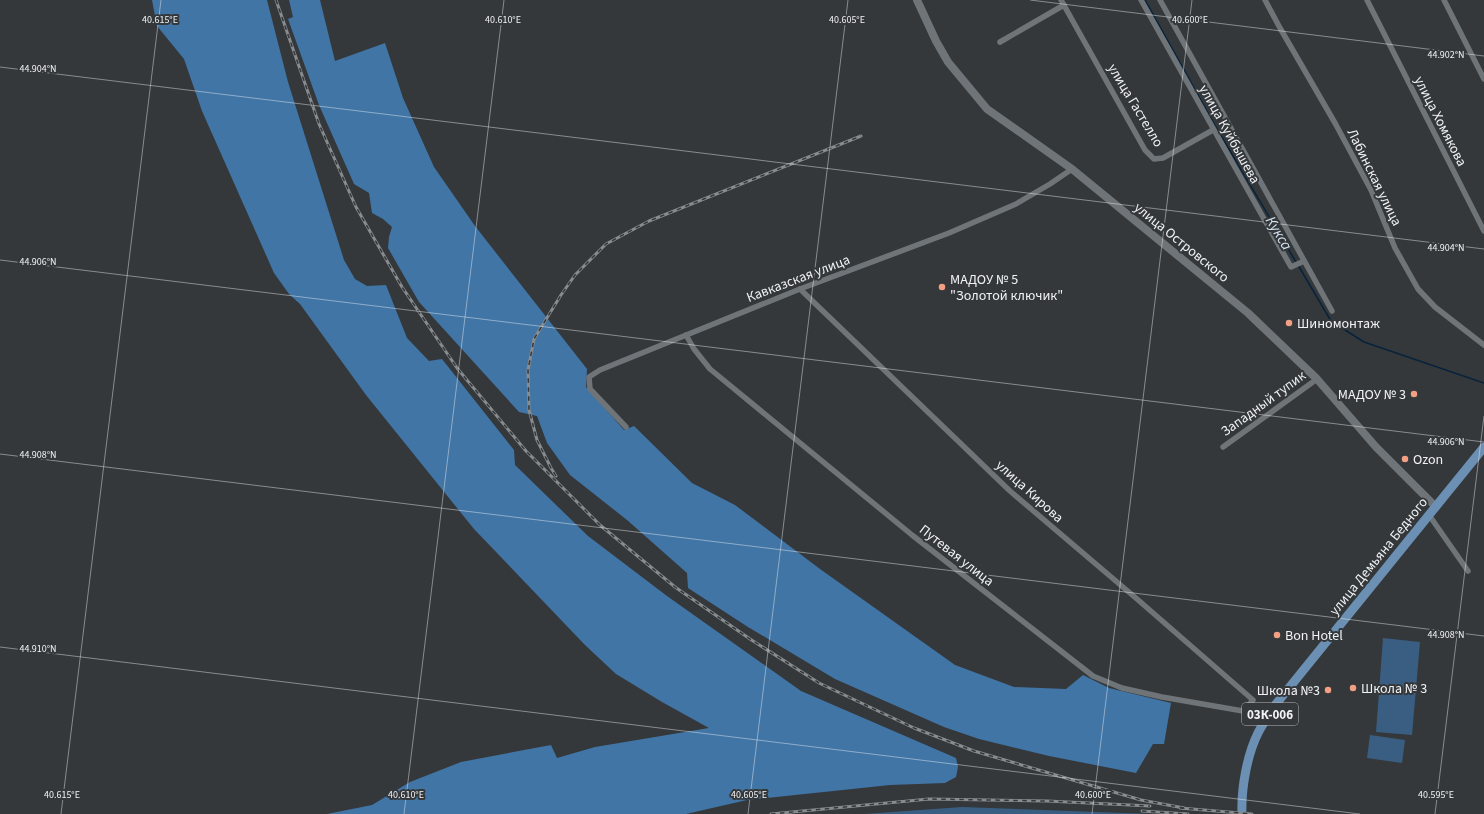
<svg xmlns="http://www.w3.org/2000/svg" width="1484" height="814" viewBox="0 0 1484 814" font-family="'Source Sans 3',sans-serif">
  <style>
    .green { fill: #395e81 }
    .forest { fill: #4175a6 }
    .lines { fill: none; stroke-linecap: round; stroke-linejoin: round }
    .stream { stroke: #07233b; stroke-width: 1.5 }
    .street { stroke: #6f7478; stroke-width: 5.5 }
    .secondary { stroke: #6f7478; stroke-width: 8 }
    .primary { stroke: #6b90b3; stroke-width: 9 }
    .rail-casing { stroke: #898c8f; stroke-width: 3 }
    .rail { stroke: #34383b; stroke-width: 1.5; stroke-dasharray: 4.5; stroke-linecap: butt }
    .ticks { fill: none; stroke: #f0f2f5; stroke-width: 1; stroke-opacity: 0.45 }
    .poi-dot { fill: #f39f84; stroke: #34383b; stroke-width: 1.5 }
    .labels { text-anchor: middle; stroke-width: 4; stroke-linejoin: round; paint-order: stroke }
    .shield { fill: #34383b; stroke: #b8babd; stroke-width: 1 }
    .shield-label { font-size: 13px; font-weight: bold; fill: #f0f2f5 }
    .street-label { font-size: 14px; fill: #f0f2f5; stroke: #34383b }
    .poi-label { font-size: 14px; fill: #f0f2f5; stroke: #34383b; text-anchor: start }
    .water-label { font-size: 15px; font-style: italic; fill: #d5e4f2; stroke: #34383b }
    .ticks-label { font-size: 10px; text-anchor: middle; fill: #f0f2f5; stroke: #34383b; stroke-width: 4; stroke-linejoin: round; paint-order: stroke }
  </style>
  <rect width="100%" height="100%" fill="#34383b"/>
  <g class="green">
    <polygon points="1383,638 1420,642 1412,735 1376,732"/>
    <polygon points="1370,735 1405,740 1402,763 1367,758"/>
    <polygon points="962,807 1152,814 864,814"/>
  </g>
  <g class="forest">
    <polygon points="152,0 267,0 288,82 344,260 355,279 367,286 386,285 407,338 429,361 442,359 514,450 515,465 588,536 667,596 801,691 956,758 958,767 956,777 945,783 890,785 747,800 686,814 327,814 372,805 410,782 461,762 551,745 557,758 595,747 709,728 662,702 616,674 585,645 474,529 366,395 300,304 289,294 274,273 202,111 184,59 157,26"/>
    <polygon points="289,0 320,0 335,61 385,43 403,98 434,167 475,226 587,369 586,387 624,430 634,426 692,483 735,505 820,569 955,665 1014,687 1066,689 1083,675 1109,688 1171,703 1164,744 1153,744 1136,773 1049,756 979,739 944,727 835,679 748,627 688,588 687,573 627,520 570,475 547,443 537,416 519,412 419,302 388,248 389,237 392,227 383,219 372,213 369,193 354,184 319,105 288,19 293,17"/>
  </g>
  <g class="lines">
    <g class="stream">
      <polyline points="1145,0 1217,129 1296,262"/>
      <polyline points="1298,265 1331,321 1364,342 1484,383"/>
    </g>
    <g class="street">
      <polyline points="1061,0 1145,150 1154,159 1163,158 1213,130"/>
      <polyline points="1141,0 1291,267 1304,261"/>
      <polyline points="1160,0 1332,311"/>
      <polyline points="1265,0 1280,28 1335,123 1371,190 1395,248 1418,289 1435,307 1484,345"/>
      <polyline points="1367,0 1484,231"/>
      <polyline points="1444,0 1484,79"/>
      <polyline points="1000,42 1064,5"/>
      <polyline points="686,335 694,349 710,369 912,535 1093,676 1122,688 1162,697 1243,711 1253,700 1137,599 1010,491 800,289"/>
      <polyline points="626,427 590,389 589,377 600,370 800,289 949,233 1016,204 1050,184 1072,169"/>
      <polyline points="1223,447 1317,379"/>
      <polyline points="1429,515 1468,571"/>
    </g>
    <polyline class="secondary" points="917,0 936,41 948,62 987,109 1072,169 1248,313 1317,379 1376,447 1436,507"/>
    <path class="primary" d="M1242 814C1241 789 1247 755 1258 733 1263 723 1270 713 1276 704L1484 447"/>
    <defs>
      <g id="rail">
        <polyline points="276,0 319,124 356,207 402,287 457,368 526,451 600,525 675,587 750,639 819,683 914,728 974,751 1141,800 1184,808"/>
        <polyline points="556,476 551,468 537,440 529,410 528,370 534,339 561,295 575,275 606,244 649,221 861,136"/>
        <polyline points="1180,808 1252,814"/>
        <polyline points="1142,811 1188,814"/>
        <polyline points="771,814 929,799 1047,801 1150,806"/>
      </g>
    </defs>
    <use href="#rail" class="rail-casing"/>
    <use href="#rail" class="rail"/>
  </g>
  <path class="ticks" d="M1030 0 1484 56M0 67 1484 249M0 260 1484 442M0 454 1484 636M0 647 1360 814M61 814 161 0M404 814 504 0M748 814 848 0M1092 814 1192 0M1435 814 1484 416"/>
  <g class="poi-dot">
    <circle cx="942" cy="287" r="4"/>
    <circle cx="1289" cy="323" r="4"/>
    <circle cx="1414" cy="394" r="4"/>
    <circle cx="1405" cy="459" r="4"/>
    <circle cx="1277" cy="635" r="4"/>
    <circle cx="1353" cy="688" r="4"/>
    <circle cx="1328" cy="690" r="4"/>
  </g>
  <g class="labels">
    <rect class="shield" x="1242" y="703" width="56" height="22" rx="3"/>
    <g class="shield-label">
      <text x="1270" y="719">03К-006</text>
    </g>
    <g class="street-label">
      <text transform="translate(1136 105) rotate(59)" y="5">улица Гастелло</text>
      <text transform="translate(1441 121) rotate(63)" y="5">улица Хомякова</text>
      <text transform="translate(1230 134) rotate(61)" y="5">улица Куйбышева</text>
      <text transform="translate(1375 177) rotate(64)" y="5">Лабинская улица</text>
      <text transform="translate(1182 242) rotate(39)" y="5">улица Островского</text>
      <text transform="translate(798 278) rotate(-21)" y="5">Кавказская улица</text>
      <text transform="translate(1263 403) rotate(-36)" y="5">Западный тупик</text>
      <text transform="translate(1030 491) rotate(42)" y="5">улица Кирова</text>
      <text transform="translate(957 555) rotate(38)" y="5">Путевая улица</text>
      <text transform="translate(1378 556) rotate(-51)" y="5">улица Демьяна Бедного</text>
    </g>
    <g class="poi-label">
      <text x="950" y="284">МАДОУ № 5<tspan x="950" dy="16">"Золотой ключик"</tspan></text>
      <text x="1297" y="328">Шиномонтаж</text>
      <text x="1406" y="399" text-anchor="end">МАДОУ № 3</text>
      <text x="1413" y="464">Ozon</text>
      <text x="1285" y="640">Bon Hotel</text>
      <text x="1361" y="693">Школа № 3</text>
      <text x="1320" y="695" text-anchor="end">Школа №3</text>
    </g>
    <g class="water-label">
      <text transform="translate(1279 233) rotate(59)" y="5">Кукса</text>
    </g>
  </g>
  <g class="ticks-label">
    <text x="160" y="23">40.615°E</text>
    <text x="503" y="23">40.610°E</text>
    <text x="847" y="23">40.605°E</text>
    <text x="1190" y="23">40.600°E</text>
    <text x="1446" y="58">44.902°N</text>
    <text x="38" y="72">44.904°N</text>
    <text x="1446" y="251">44.904°N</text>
    <text x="38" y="265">44.906°N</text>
    <text x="1446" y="445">44.906°N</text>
    <text x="38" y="458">44.908°N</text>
    <text x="1446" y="638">44.908°N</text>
    <text x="38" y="652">44.910°N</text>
    <text x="62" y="798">40.615°E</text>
    <text x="406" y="798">40.610°E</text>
    <text x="749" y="798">40.605°E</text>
    <text x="1093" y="798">40.600°E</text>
    <text x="1436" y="798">40.595°E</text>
  </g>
</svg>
